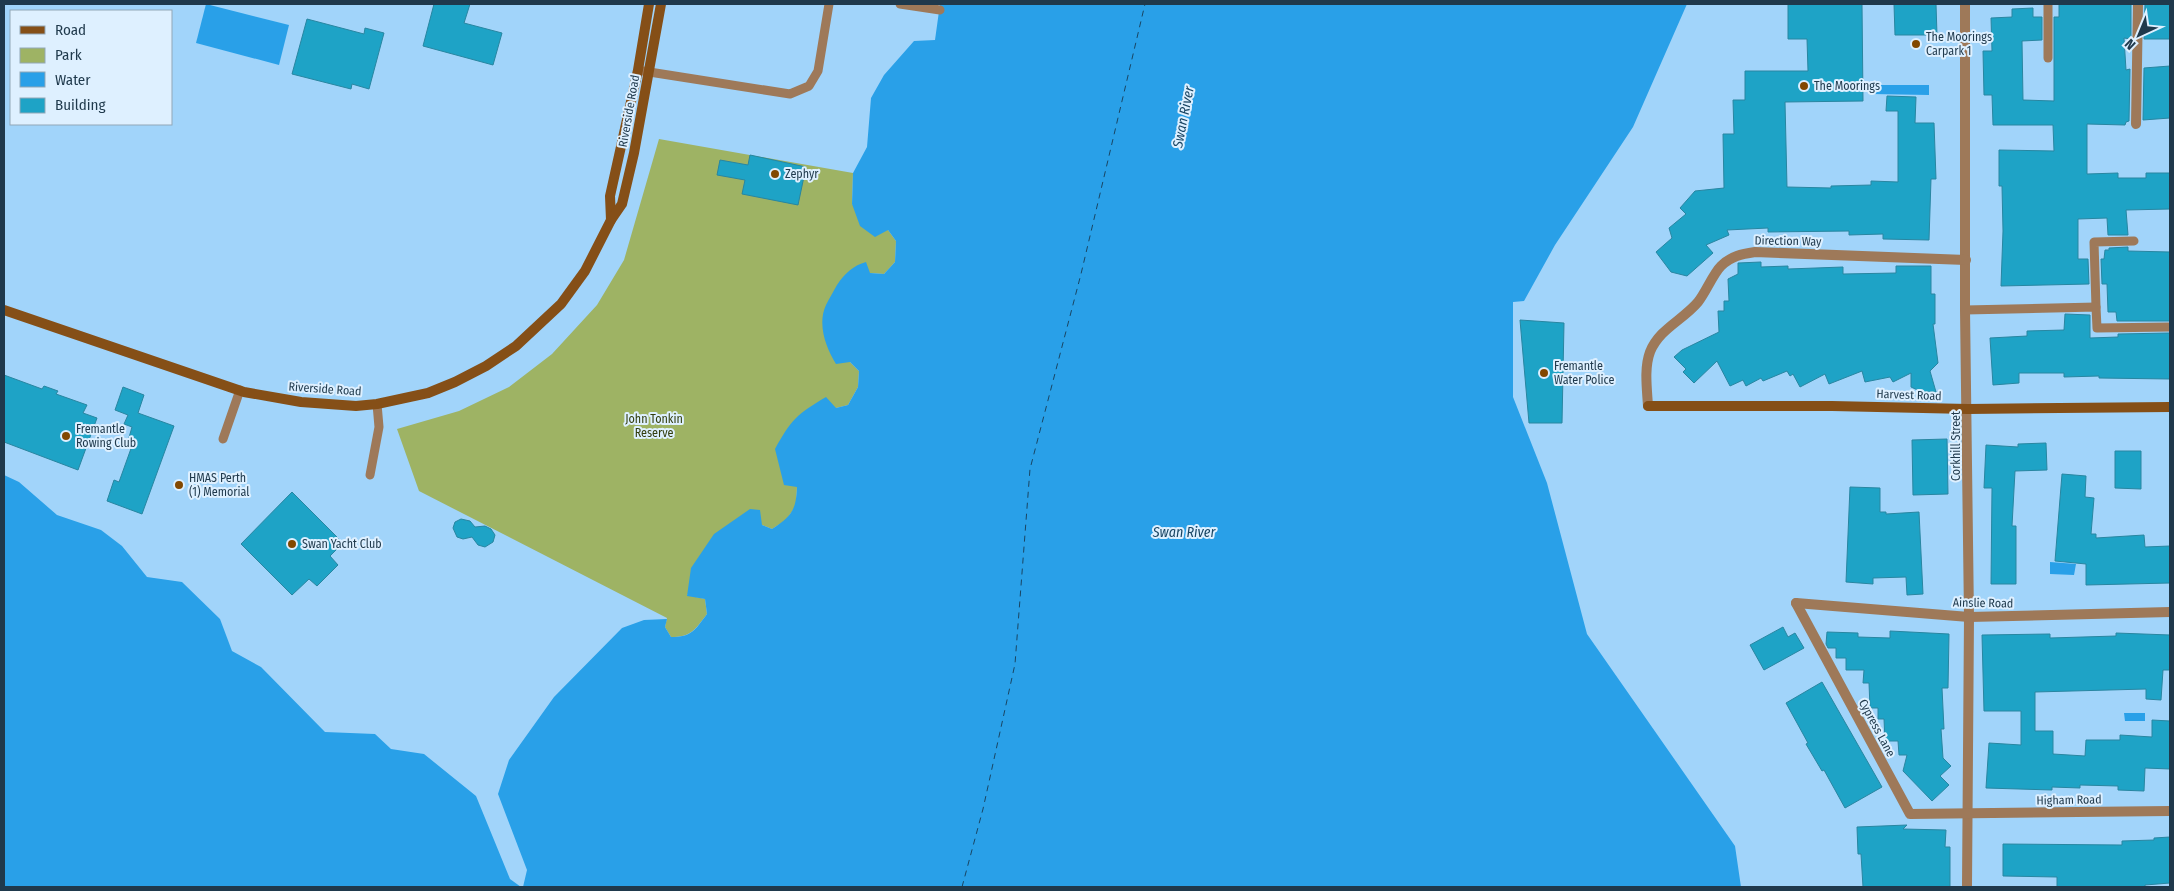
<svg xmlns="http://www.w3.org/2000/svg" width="2174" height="891" viewBox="0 0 2174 891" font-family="'Fira Sans Condensed',sans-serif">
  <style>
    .green { fill: #9eb364 }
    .water { fill: #29a0e8 }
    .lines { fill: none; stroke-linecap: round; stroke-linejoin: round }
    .ferry { stroke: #194563; stroke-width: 1; stroke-dasharray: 6 5; stroke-linecap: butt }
    .building { fill: #1ea3c6; stroke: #2886a1 }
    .lane { stroke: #9e7959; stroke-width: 9 }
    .street { stroke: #9e7959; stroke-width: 10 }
    .secondary { stroke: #854f17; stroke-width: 10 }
    .poi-dot { fill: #824800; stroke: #def0ff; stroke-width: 2 }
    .labels { text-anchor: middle; stroke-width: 4; stroke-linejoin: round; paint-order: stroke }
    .poi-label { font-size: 12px; fill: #1f394c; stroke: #def0ff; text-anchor: start }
    .street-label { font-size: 12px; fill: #1f394c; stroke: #def0ff }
    .park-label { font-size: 12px; fill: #333e0e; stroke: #def0ff }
    .water-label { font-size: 14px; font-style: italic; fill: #194563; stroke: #def0ff }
  </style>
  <rect width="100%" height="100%" fill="#a1d4fa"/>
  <path class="green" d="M659 139 853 173 852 204 888 230 896 241 895 262 884 274 870 273 850 362 859 371 858 387 848 405 836 408 797 487 796 506 786 520 772 529 762 525 687 595 705 599 707 614C695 630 691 637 671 637L665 627 667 618 419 491 397 429 459 411 509 387 552 354 597 305 624 260Z"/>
  <g class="water">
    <polygon points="206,4 289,25 279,65 196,43"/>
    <path d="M940 4H1687L1633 127 1555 245 1524 301 1513 302V397L1547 483 1587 634 1735 846 1741 887H523L527 870 498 794 509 760 554 697 622 628 644 620 667 619 665 627 671 637C692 637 695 630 707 614L705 599 687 596 691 568 714 534 750 509 760 510 762 525 772 529C792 516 796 510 797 487L784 485 775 449C791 420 797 414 826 397L836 408 848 405 858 387 859 371 850 362 836 364C826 348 817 324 826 305 829 299 833 292 837 285 844 274 854 265 866 262L870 273 884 274 895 262 896 241 888 230 875 237 860 226 852 204 853 173 867 147 871 98 884 75 914 41 935 40Z"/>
    <polygon points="1872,85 1929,85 1929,95 1872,94"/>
    <polygon points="4,475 19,482 57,515 101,530 122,546 147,577 182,582 220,619 232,651 261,667 325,732 375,734 391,749 424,754 476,796 510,879 521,887 4,887"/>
    <polygon points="2050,562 2076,564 2074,575 2050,574"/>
    <polygon points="2124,713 2145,713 2145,721 2125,721"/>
  </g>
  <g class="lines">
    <polyline class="ferry" points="962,887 983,809 1015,664 1030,469 1081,274 1145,4"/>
  </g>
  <g class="building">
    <polygon points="434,4 470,4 464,23 502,33 493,65 423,46"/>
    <polygon points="1788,4 1862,4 1863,101 1785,102 1787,187 1831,188 1831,186 1871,185 1871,181 1898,182 1898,111 1886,111 1887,96 1916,97 1915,123 1934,123 1936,179 1931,179 1929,240 1883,239 1883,234 1849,235 1849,231 1768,232 1768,228 1727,230 1729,235 1706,245 1713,253 1687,276 1671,272 1656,252 1672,238 1669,228 1686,214 1680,208 1695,191 1724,188 1723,134 1734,134 1733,100 1745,100 1745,71 1808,71 1807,39 1788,39"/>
    <polygon points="1894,4 1936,4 1937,35 1895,35"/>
    <polygon points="2059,4 2131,4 2131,39 2124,38 2126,70 2130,69 2129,121 2126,122 2125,125 2087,124 2087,174 2118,173 2118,178 2146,178 2146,173 2170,173 2170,209 2126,210 2128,235 2108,235 2107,218 2078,219 2078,259 2088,259 2089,284 2001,286 2003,231 2002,186 1999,186 1999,150 2054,151 2053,125 1993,125 1992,95 1984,95 1983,51 1992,51 1991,18 2012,17 2012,9 2033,8 2033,17 2042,17 2042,40 2022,41 2023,100 2054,101 2054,17 2059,17"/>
    <polygon points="2145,4 2170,4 2170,39 2144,39"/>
    <polygon points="307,19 364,34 365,28 384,33 369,89 352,84 351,89 292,74"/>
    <polygon points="2170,66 2170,118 2143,120 2144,68"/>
    <polygon points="750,155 806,167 798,205 742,194 745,180 717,175 720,160 748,165"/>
    <polygon points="2128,247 2128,251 2170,252 2170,321 2117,321 2116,312 2108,312 2107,284 2102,284 2101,259 2104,259 2105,250 2109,250 2109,248"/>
    <polygon points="1761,262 1761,267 1788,266 1788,269 1843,267 1843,274 1896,273 1896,266 1931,266 1931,294 1935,294 1935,324 1933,324 1938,363 1930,371 1936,392 1922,392 1911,387 1911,373 1893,382 1890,377 1865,382 1862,371 1829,384 1825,374 1800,387 1793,374 1790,376 1787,371 1763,381 1761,378 1746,386 1743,380 1730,386 1717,361 1694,383 1683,372 1686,369 1674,357 1682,350 1719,332 1718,311 1724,311 1724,301 1729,301 1728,279 1738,274 1738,263"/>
    <polygon points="2065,314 2090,315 2090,338 2118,337 2118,334 2170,333 2170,379 2099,378 2099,376 2064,377 2064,373 2019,373 2019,383 1993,385 1990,338 2027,336 2027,331 2064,330"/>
    <polygon points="1520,320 1564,323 1562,423 1529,423"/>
    <polygon points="4,375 42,389 44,386 58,391 56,394 87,405 83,413 97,418 78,470 4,442"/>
    <polygon points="123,387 144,395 138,413 174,426 142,514 107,501 114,480 119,482 133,443 128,441 132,427 124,424 128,415 115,410"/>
    <polygon points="1947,439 1948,494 1913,495 1912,440"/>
    <polygon points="2046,443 2047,470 2015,471 2012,526 2016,526 2016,584 1991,584 1992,488 1984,488 1986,445 2018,447 2018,444"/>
    <polygon points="2115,451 2141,451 2141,489 2115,488"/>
    <polygon points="2062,474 2086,476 2085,497 2094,498 2091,534 2096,534 2096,538 2144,535 2145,547 2170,546 2170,583 2086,585 2086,564 2055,561"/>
    <polygon points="1850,487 1880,488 1880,512 1886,512 1886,514 1919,512 1923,594 1907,595 1906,577 1873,578 1873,584 1846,582"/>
    <polygon points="292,492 343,543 330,556 338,565 317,586 309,579 292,595 241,544"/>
    <polygon points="461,519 470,521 475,527 485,526 491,529 495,535 493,542 485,547 478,545 472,537 463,539 457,537 453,528 455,522"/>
    <polygon points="1783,627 1788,637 1795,633 1804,648 1764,670 1750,645"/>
    <polygon points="1890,631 1949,634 1948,688 1942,688 1944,729 1941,729 1943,758 1951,766 1940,776 1949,785 1932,801 1903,771 1907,755 1899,755 1898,741 1885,741 1884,719 1878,719 1878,708 1870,708 1869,683 1863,683 1864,670 1846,670 1846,658 1836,658 1836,648 1828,648 1826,644 1827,632 1858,633 1858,637 1890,638"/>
    <polygon points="2116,633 2170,635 2170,670 2163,670 2161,700 2146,699 2146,689 2035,692 2035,731 2053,731 2053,754 2085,756 2086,740 2120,740 2120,735 2152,737 2152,720 2170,721 2170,769 2145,768 2144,791 2118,790 2118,786 2080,785 2080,788 2052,787 2052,790 1986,788 1989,743 2021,745 2021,711 1984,711 1982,635 2050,634 2050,638 2116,636"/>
    <polygon points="1822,682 1882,787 1845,808 1824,770 1822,771 1806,744 1808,743 1786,703"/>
    <polygon points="1907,825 1903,829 1946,830 1945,847 1950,847 1950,887 1863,887 1861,854 1858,854 1857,827"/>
    <polygon points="2170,837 2170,883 2145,885 2145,887 2057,887 2057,877 2003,876 2003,844 2122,845 2122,841 2154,840 2154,838"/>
  </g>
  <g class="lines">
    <g class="lane">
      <polyline points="900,4 940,10"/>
      <polyline points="2048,4 2048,58"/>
      <polyline points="643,71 790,94 809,86 818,71 829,4"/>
      <polyline points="2096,307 2094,242 2134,241"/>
      <polyline points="1965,310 2096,307 2097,328 2170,327"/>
      <polyline points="223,439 240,390"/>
      <polyline points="370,475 379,427 377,404"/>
    </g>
    <g class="street">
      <polyline points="1965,4 1965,310 1969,617 1967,887"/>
      <polyline points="2136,124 2138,4"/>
      <path d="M1648 406C1647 389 1644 368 1650 352 1659 329 1683 320 1698 302 1706 292 1713 274 1721 266 1731 256 1742 254 1755 252L1966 260"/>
      <polyline points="1796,603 1910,814 2170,811"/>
      <polyline points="1796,603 1969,617 2170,612"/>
    </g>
    <g class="secondary">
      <polyline points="611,220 610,196 638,70 649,4"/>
      <polyline points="4,310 244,392 301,402 356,406 377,404 428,393 455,382 486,366 516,346 561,304 585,271 611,220 622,204 634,153 661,4"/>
      <polyline points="1648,406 1832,406 1968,409 2170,407"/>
    </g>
  </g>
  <g class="poi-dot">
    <circle cx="1916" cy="44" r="5"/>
    <circle cx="1804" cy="86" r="5"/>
    <circle cx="775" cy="174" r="5"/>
    <circle cx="1544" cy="373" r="5"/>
    <circle cx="66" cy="436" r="5"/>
    <circle cx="179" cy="485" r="5"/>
    <circle cx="292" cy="544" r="5"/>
  </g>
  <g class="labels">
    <g class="poi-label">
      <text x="1926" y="41">The Moorings<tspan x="1926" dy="14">Carpark 1</tspan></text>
      <text x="1814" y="90">The Moorings</text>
      <text x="785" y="178">Zephyr</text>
      <text x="1554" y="370">Fremantle<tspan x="1554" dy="14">Water Police</tspan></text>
      <text x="76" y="433">Fremantle<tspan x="76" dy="14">Rowing Club</tspan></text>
      <text x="189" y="482">HMAS Perth<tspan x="189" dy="14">(1) Memorial</tspan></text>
      <text x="302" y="548">Swan Yacht Club</text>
    </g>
    <g class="street-label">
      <text transform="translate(629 111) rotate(-80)" y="4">Riverside Road</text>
      <text transform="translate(1788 241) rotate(1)" y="4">Direction Way</text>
      <text transform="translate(325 389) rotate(4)" y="4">Riverside Road</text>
      <text transform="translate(1909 395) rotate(2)" y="4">Harvest Road</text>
      <text transform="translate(1956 446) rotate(-90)" y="4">Corkhill Street</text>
      <text transform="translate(1983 603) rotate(1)" y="4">Ainslie Road</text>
      <text transform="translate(1877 728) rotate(62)" y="4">Cypress Lane</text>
      <text transform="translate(2069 800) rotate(-1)" y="4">Higham Road</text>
    </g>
    <g class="park-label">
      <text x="654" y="423">John Tonkin<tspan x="654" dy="14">Reserve</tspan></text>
    </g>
    <g class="water-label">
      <text transform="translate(1183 117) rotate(-79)" y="5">Swan River</text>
      <text x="1184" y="537">Swan River</text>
    </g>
  </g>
  <rect width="2174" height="891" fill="none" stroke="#1f394c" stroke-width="10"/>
  <rect x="10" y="10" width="162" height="115" fill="#def0ff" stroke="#92a7b7"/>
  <rect x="20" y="26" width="25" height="8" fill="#854f17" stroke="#92a7b7"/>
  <text x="55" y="35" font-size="15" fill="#1f394c">Road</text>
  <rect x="20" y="48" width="25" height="15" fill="#9eb364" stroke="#92a7b7"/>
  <text x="55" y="60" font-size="15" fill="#1f394c">Park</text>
  <rect x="20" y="72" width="25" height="15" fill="#29a0e8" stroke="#92a7b7"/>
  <text x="55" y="85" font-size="15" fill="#1f394c">Water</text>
  <rect x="20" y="98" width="25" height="15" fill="#1ea3c6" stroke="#92a7b7"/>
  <text x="55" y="110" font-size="15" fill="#1f394c">Building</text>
  <g transform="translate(2139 35) rotate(224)" stroke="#def0ff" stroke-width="4" paint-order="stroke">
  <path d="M0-4L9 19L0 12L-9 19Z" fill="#1f394c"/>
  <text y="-8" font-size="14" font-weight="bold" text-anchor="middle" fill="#1f394c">N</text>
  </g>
</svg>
